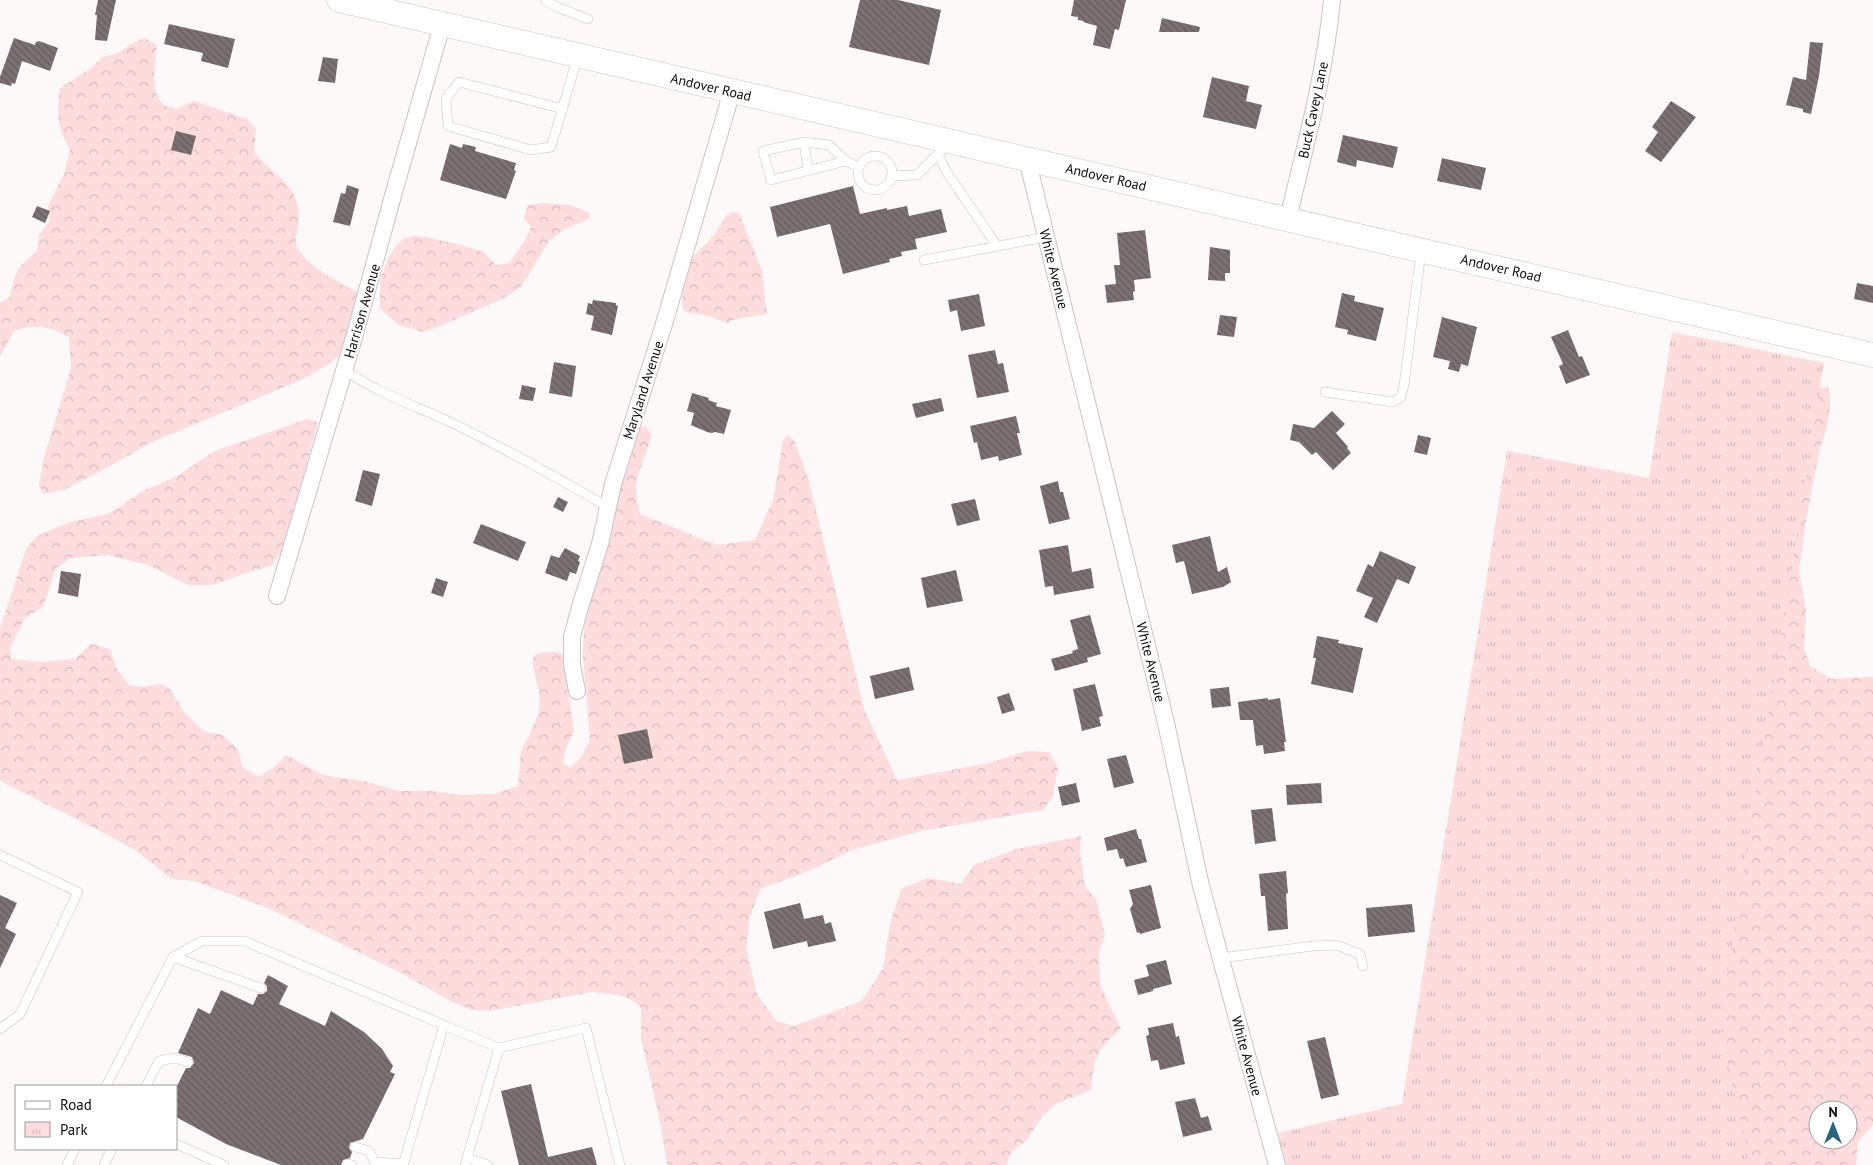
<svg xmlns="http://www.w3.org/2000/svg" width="1873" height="1165" viewBox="0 0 1873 1165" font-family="'PT Sans',sans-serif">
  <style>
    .forest { fill: url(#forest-crowns); fill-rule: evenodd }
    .park { fill: url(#park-tufts) }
    .building { fill: url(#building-back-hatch) }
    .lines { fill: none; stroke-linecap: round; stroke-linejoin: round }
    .lane-casing { stroke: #cfc2c3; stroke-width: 10 }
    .street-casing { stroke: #cfc2c3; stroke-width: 18 }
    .secondary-casing { stroke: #cfc2c3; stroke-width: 25 }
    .lane { stroke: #fff; stroke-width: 9 }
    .street { stroke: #fff; stroke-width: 16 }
    .secondary { stroke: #fff; stroke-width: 24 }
    .labels { text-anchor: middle; stroke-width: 4; stroke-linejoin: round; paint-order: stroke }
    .street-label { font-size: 14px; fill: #100b0c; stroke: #fff }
  </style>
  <defs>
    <pattern id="forest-crowns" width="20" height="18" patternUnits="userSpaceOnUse" patternTransform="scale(1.25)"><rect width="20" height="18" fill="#fcdcdd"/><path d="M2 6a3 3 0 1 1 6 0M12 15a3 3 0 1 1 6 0" fill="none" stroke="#d7bbbc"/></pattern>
    <pattern id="park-tufts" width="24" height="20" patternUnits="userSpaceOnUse" patternTransform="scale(1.25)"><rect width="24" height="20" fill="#fcdcdd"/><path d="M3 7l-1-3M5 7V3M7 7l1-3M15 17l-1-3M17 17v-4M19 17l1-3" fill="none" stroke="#d7bbbc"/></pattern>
    <pattern id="building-back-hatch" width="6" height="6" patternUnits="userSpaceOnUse" patternTransform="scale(1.25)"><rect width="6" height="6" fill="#7c7171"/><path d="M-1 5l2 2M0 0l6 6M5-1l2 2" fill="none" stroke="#645b5b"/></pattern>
  </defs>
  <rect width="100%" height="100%" fill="#fef9f9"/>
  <g class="forest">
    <path d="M144 38 157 45C155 63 149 91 164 105 167 107 173 108 176 109L194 101 247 119 256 129 254 153C267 167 285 179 294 195 301 209 299 223 296 237 291 259 343 285 359 293 356 308 349 340 341 352 334 363 314 373 303 379L150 443 110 466 64 490 43 494 39 485 44 458 71 368 69 337C49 326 37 324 15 330L0 356V303L10 297C15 273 17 266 37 252L39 235 50 220 48 206 64 174 70 149C56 126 57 114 60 88L90 69 103 57 119 53 131 44Z"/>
    <polygon points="542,203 569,205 590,213 589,219 563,230 549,241 521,287 502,299 440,326 423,332 399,325 380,309 380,280 388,259 396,246 404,238 414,236 426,237 461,245 483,252 496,265 509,263 524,242 531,227 524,218 528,205"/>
    <path d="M733 212 739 213 762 270 767 314 735 319 727 323 708 316 687 312 683 309C681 291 683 269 695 254 701 248 709 242 714 235 722 225 721 217 733 212Z"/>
    <path d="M1819 387 1828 388 1830 393V406L1827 427 1820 448 1806 520 1799 571 1806 610 1804 649 1811 667 1831 679 1873 677V1125L1858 1142 1856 1165H1676ZM1818 1110H1848V1140H1818Z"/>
    <path d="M307 419 318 422 284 548 272 565 240 575 213 585H188L148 565 107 555 71 558 56 568 43 607 25 618 10 648 11 659 44 662 75 659 91 644 110 649 117 669 129 685 143 687 161 684 170 689 184 712 203 731 222 735 238 749 242 767 259 777 276 766 286 755 323 775 364 781 399 791H431L460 795 494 794 518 786 521 751 531 732 539 712 540 698 532 661 535 655C545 651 552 650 562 654L574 731 565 751 563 764 571 768 582 756 590 740 583 656 584 629 588 596 615 496 638 428 646 426 651 435C648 454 635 473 636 494 636 500 639 507 640 514L717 545 755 540 773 500 783 440 788 435 795 442 809 481 864 709 897 780 989 763 1027 751 1049 752 1058 768 1052 798 1043 810 922 831 852 850 811 870 760 889 750 917 746 948 757 994 776 1021 794 1026 862 1001 883 968 890 924 901 889 928 878 961 884 974 865 1017 849 1081 836 1080 853 1085 887 1096 899 1105 936 1099 952 1100 985 1121 1029C1094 1052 1095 1057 1091 1090L1056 1104 1042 1117 1026 1141 1011 1152 1006 1165H667L660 1122 641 1038V1008C630 994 610 994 592 992L489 1011 472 1010 452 1002 403 974 268 908 194 881 172 879 135 850 100 831 0 781V629L26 549 37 536 70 522 108 514 145 490 174 478 215 451Z"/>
  </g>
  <polygon class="park" points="1672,332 1824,363 1722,1007 1722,1040 1751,1165 1286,1165 1278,1133 1402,1104 1507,451 1649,478"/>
  <g class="building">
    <polygon points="98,0 116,0 107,41 95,40 97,15 95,15"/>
    <polygon points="860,0 898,0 941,10 929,65 849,47"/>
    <polygon points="1074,0 1126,0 1119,30 1115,29 1110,49 1093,45 1097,26 1083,22 1084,21 1078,20 1078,17 1071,16"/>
    <polygon points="1162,18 1200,27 1199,32 1159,32"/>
    <polygon points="169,24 235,39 228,68 201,61 203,53 164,44"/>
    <polygon points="14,38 35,45 36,42 39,41 58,48 50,71 22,61 15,84 12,83 11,86 0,83 0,77"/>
    <polygon points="1810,42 1823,43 1819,76 1811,114 1803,112 1803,109 1786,105 1793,77 1806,80"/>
    <polygon points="323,57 338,59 335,83 318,81"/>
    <polygon points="1212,77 1249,86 1246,101 1262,105 1256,129 1203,117"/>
    <polygon points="1671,101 1696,117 1661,162 1645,151 1658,132 1652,127"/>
    <polygon points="176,131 196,136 191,155 171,150"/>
    <polygon points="1343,135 1398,147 1393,168 1357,160 1356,167 1337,162"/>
    <polygon points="450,144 462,148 463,144 476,147 475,151 516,163 514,170 516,171 506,199 440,180"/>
    <polygon points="1442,158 1486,168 1481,190 1437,181"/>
    <polygon points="347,185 359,189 350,226 333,222 341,193 345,194"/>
    <polygon points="853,186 860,214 887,208 887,210 907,206 909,216 941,209 947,232 915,239 917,249 901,252 902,256 889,259 890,262 843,274 830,224 777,237 770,207"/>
    <polygon points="37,206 50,211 45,223 32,217"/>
    <polygon points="1145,230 1151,278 1134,280 1135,291 1133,292 1134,300 1107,303 1105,285 1116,284 1114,265 1120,265 1117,233"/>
    <polygon points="1210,247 1230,250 1230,273 1225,273 1225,281 1208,280"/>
    <polygon points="1857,283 1873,286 1873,303 1854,299"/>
    <polygon points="1342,293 1355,296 1354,301 1384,308 1376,341 1347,334 1348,330 1335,327"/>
    <polygon points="979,294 985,326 961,331 957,310 950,312 948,300"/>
    <polygon points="593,300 616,303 616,305 618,306 612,335 591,330 594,316 586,314 588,303 592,304"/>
    <polygon points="1220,315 1237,317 1234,337 1217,335"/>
    <polygon points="1442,317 1477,327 1468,366 1461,364 1459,372 1448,369 1450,361 1433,357"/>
    <polygon points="1568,330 1579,357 1582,356 1590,375 1566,384 1559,366 1563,364 1551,337"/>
    <polygon points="995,350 998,364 1003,363 1009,392 977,398 968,355"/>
    <polygon points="554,362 576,366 572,397 549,393"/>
    <polygon points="522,385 536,388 533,401 519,399"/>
    <polygon points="692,393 709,398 708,400 717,403 716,406 731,410 724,434 715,432 712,433 707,432 691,425 694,413 687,411"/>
    <polygon points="941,398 944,411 916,418 912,404"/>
    <polygon points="1332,411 1345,424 1336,433 1348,447 1347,448 1351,453 1333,470 1316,452 1312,455 1299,442 1290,440 1293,424 1314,428"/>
    <polygon points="1016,416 1020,433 1017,433 1022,455 999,461 998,456 981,460 977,442 974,443 970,426"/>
    <polygon points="1418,435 1431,438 1427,455 1414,452"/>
    <polygon points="363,470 380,474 372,506 355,501"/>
    <polygon points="1058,481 1060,492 1063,492 1070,519 1049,524 1040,486"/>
    <polygon points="558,497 568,502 563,512 553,507"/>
    <polygon points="975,499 980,520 957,526 951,504"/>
    <polygon points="481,524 526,542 518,561 473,543"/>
    <polygon points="1210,536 1218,572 1227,567 1231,582 1223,587 1192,594 1184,561 1176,563 1172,545"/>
    <polygon points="1068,545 1072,572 1091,568 1094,588 1054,595 1053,586 1045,587 1039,550"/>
    <polygon points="565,548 580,556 578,561 580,562 576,574 570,572 567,581 545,573 551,555 559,558"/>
    <polygon points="1380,551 1416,567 1409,584 1397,579 1377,623 1364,617 1373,598 1356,591 1368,564 1373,567"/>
    <polygon points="956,570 963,601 927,608 921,578"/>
    <polygon points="61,571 81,574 78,597 58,593"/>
    <polygon points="436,578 448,582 443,597 431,593"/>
    <polygon points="1090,615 1101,654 1087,658 1088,662 1055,671 1051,659 1073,653 1072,651 1078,649 1070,620"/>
    <polygon points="1317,636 1339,640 1338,643 1363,648 1353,693 1311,684 1316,658 1313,658"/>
    <polygon points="909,667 914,690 875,699 870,676"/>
    <polygon points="1095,684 1103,716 1099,717 1101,726 1082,731 1073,689"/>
    <polygon points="1229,687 1231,706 1212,708 1210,689"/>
    <polygon points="1009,693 1015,710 1002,714 997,697"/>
    <polygon points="1268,698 1268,700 1280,698 1286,742 1284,742 1285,751 1264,754 1263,745 1256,746 1253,720 1240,720 1238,702"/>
    <polygon points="647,729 653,758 624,764 618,735"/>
    <polygon points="1126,755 1134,783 1114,788 1107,759"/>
    <polygon points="1076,783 1080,802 1062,806 1058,787"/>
    <polygon points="1321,783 1322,803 1287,805 1286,785"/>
    <polygon points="1272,808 1276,841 1255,844 1251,810"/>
    <polygon points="1136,829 1139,839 1141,839 1147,862 1126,867 1123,858 1120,859 1117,849 1107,851 1104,838"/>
    <polygon points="1286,871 1288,893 1286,894 1288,929 1268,931 1265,896 1261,896 1259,874"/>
    <polygon points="1151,885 1161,928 1140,934 1139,932 1137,933 1130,909 1133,904 1129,890"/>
    <polygon points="0,895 17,903 5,928 16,934 0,968"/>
    <polygon points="800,903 804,919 823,915 825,924 831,922 836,941 808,947 807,941 773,949 764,912"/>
    <polygon points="1412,904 1415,932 1368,937 1366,908"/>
    <polygon points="1166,960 1172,984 1153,989 1153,991 1138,995 1134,980 1149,976 1146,965"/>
    <polygon points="268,975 288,986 279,1004 325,1026 331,1011 364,1032 382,1049 393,1066 390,1072 395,1074 363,1139 350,1143 349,1148 352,1152 350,1158 343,1160 341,1165 281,1165 226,1144 176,1117 176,1088 186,1068 190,1068 194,1063 192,1057 178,1053 198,1008 210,1014 221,990 253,1005 258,994 263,994 267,991 267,986 264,983"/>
    <polygon points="1173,1023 1176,1037 1179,1036 1185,1064 1160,1070 1158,1060 1151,1061 1146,1036 1149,1035 1148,1028"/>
    <polygon points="1325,1037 1339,1095 1321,1099 1307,1041"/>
    <polygon points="531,1084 548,1157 592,1147 597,1165 519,1165 501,1091"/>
    <polygon points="1195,1098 1201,1118 1208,1116 1212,1130 1183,1137 1175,1102"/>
  </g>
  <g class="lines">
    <defs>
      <g id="lane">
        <polyline points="545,0 557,7 588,19"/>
        <polyline points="563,109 459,82 446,99 448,126 531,150 551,147 578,56"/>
        <polyline points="804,142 808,170"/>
        <polyline points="938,155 946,171 997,246"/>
        <circle cx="875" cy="173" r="17"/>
        <polyline points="846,161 829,145 804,142 763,151 771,180 846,161 859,167"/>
        <polyline points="891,176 917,175 941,151"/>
        <polyline points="924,260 1046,237"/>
        <path d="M344 369C376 393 414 405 450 422 504 448 556 477 608 507"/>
        <polyline points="1325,392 1393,402 1401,397 1404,385 1421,252"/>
        <polyline points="0,855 78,892 20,1014 0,1029"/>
        <polyline points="173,957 261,988"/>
        <polyline points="1221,958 1313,946 1336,945 1360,954 1363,966"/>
        <polyline points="444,1025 499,1048 465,1165"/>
        <polyline points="499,1048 586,1028 620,1165"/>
        <polyline points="106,1086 173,957 202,941 244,941 444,1025 403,1165"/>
        <polyline points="146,1086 159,1061 174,1058 188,1062"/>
        <polyline points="176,1144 224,1165"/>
        <polyline points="355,1147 369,1151 375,1162 403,1164"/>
        <polyline points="467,1158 488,1165"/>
        <polyline points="347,1164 352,1165"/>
        <polyline points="67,1165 75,1149"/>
        <polyline points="104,1165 112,1149"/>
      </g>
      <g id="street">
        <polyline points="1027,159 1166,723 1201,886 1277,1165"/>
        <path d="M1288 219C1305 147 1325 74 1332 0"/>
        <polyline points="277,596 355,334 394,192 442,25"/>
        <polyline points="577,691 572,665 572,637 580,607 600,544 613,484 664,324 732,91"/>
      </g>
      <polyline id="secondary" points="339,0 1873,355"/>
    </defs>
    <use href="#lane" class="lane-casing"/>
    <use href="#street" class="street-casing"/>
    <use href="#secondary" class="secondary-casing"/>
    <use href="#lane" class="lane"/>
    <use href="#street" class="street"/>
    <use href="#secondary" class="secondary"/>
  </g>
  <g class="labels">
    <g class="street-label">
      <text transform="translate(711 87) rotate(13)" y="5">Andover Road</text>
      <text transform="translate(1313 110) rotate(-78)" y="5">Buck Cavey Lane</text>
      <text transform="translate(1106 177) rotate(13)" y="5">Andover Road</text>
      <text transform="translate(1501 268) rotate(13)" y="5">Andover Road</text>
      <text transform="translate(1054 269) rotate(76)" y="5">White Avenue</text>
      <text transform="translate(362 311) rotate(-74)" y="5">Harrison Avenue</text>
      <text transform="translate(643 390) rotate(-72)" y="5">Maryland Avenue</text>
      <text transform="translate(1151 662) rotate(76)" y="5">White Avenue</text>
      <text transform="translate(1247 1056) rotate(75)" y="5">White Avenue</text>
    </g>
  </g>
  <rect x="15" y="1085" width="162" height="65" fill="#ffffff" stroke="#9f9d9e"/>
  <rect x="25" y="1101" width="25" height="8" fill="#ffffff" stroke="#9f9d9e"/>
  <text x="60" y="1110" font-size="15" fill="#100b0c">Road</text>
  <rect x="25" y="1122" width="25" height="15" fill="url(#park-tufts)" stroke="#9f9d9e"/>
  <text x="60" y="1135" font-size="15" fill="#100b0c">Park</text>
  <g transform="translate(1833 1125)"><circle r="24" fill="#ffffff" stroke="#9f9d9e"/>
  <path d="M0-4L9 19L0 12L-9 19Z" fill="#27657c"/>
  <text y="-8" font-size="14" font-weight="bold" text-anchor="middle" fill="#100b0c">N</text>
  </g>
</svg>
